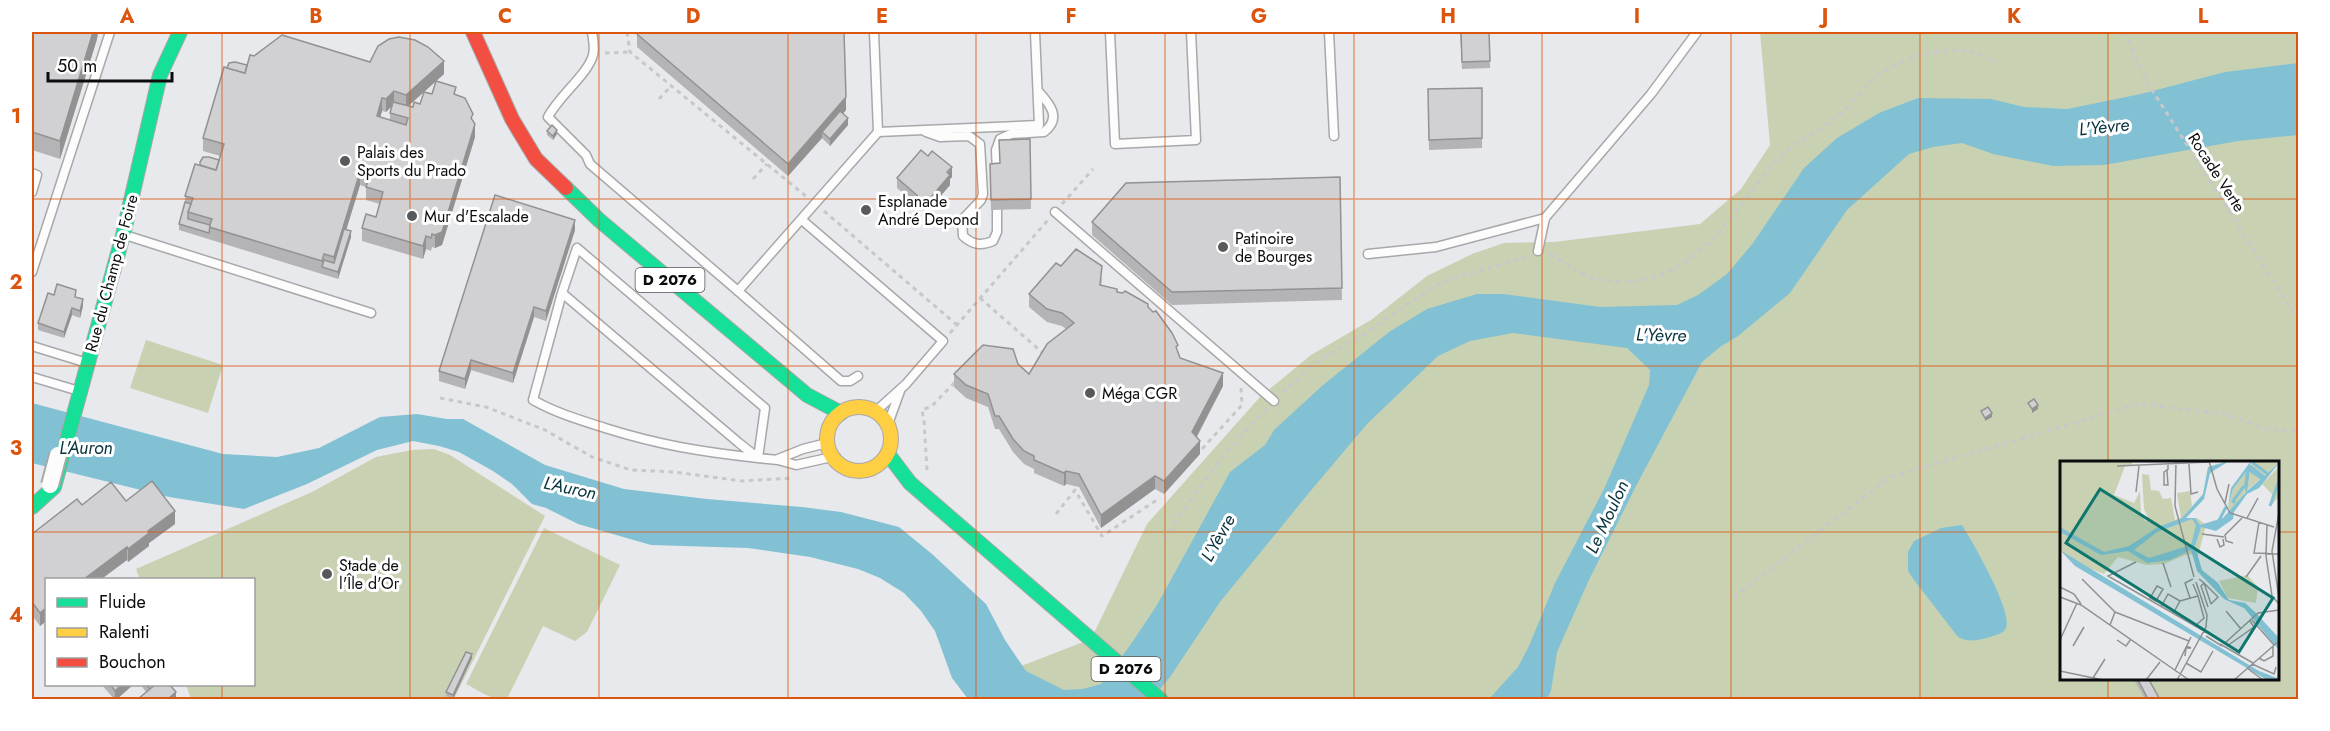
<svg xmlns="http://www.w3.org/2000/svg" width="2330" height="731" viewBox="0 0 2330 731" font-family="Jost,sans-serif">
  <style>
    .green { fill: #c8d2b2; fill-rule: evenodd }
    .water { fill: #82c1d3 }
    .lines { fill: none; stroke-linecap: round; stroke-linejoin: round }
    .lane-casing { stroke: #a8a8aa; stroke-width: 11 }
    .fast-casing { stroke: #a8a8aa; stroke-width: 16 }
    .slow-casing { stroke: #a8a8aa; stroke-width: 16 }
    .jam-casing { stroke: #a8a8aa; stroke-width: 16 }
    .path { stroke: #c8c8ca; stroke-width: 3; stroke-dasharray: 4.5 4.5; stroke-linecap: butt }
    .lane { stroke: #fcfcfc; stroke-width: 8 }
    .fast { stroke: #16e098; stroke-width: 14 }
    .slow { stroke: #ffcf43; stroke-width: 14 }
    .jam { stroke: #f24e42; stroke-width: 14 }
    .street-bridge-casing { stroke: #a8a8aa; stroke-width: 20; stroke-linecap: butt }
    .street-bridge { stroke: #fcfcfc; stroke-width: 16 }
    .wall { fill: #b4b3b5; fill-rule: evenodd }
    .shaded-wall { fill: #929293 }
    .building { fill: #d1d0d2; stroke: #929293; stroke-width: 1.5 }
    .grid { fill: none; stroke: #dd550c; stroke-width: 1.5; stroke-opacity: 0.55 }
    .poi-dot { fill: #59595c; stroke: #fff; stroke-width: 2 }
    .labels { text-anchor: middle; stroke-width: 6; stroke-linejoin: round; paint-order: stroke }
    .shield { fill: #fff; stroke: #555556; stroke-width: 1.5 }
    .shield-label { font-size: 15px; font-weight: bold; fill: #0c0c0e }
    .poi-label { font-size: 16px; fill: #0c0c0e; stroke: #fff; text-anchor: start }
    .street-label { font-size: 16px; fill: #0c0c0e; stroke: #fff }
    .water-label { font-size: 18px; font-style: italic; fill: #08343e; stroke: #fff }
    .inset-river { fill: none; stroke: #82c1d3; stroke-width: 3 }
    .inset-road { fill: none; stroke: #909193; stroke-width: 1.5 }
    .view { fill: #0f766e; fill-opacity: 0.15; stroke: #0f766e; stroke-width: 3 }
    .inset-edge { fill: none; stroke: #0c0c0e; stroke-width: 3 }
    .neatline { fill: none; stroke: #dd550c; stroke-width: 2 }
    .grid-label { font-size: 20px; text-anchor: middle; font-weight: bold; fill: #dd550c }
  </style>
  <rect width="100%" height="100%" fill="#e8e9ec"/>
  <g class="green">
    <path d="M1760 32H2298V699L981 700 977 683 1091 639 1147 524 1260 397 1311 355 1371 320 1427 276 1472 254 1504 243 1554 242 1700 224 1741 189 1770 145ZM2062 462H2278V678H2062Z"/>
    <polygon points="146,340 223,365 208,413 130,388"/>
    <polygon points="434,449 450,455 545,516 454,699 191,699 186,685 254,684 254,580 140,579 136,569 312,492 376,457 412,450"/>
    <path d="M544 528 620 565 587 632 575 641 543 626 508 697C496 704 478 690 466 684Z"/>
  </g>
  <g class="water">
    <polygon points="2298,63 2298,135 2238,141 2104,165 2053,166 1993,154 1962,143 1933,147 1909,154 1847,210 1790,293 1738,336 1720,347 1702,362 1636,486 1588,582 1557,652 1551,691 1547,699 1489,699 1518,667 1529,646 1555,583 1604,489 1649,385 1650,370 1627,348 1513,333 1470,341 1438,356 1367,424 1308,494 1220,602 1170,677 1151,700 968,699 952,678 935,631 921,611 904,593 880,578 858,569 810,557 748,548 651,545 578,524 546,508 532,504 512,484 493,471 459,452 439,446 413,441 377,450 307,484 244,509 169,497 32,463 32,403 223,454 277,457 319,448 380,417 417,414 447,419 463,419 545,465 624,489 707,499 802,507 841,512 899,527 932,554 986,604 1005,640 1026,671 1064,690 1083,689 1101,684 1131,644 1157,605 1230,472 1265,445 1274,430 1323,385 1389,332 1427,309 1477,294 1503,294 1600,307 1677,305 1698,295 1727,274 1753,243 1804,168 1837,138 1879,113 1918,98 1991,99 2024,107 2067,109 2141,94 2225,72"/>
    <path d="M1962 525C1972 541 2014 613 2006 628 2003 634 1996 635 1990 637 1979 640 1969 643 1958 637L1914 580 1908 571V552L1914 541 1941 528Z"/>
  </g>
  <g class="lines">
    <defs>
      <g id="lane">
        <path d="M592 32C593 39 595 48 593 55 588 74 559 96 548 117L586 155 590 164 738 291"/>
        <polyline points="1110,32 1115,144 1196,140 1191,32"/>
        <polyline points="1329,32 1334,136"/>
        <polyline points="878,132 1039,125 1035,32"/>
        <path d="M926 132 940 137 969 136 980 144 983 194 981 200 962 220 963 236C973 245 981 246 993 241L997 232V210"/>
        <polyline points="32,173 37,175 32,192"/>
        <path d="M997 173 996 150 1000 139 1011 134 1044 132C1062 118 1050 104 1038 91"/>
        <polyline points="1055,212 1274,401"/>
        <polyline points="802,220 943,341 906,384 876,411"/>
        <polyline points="125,235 371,313"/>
        <polyline points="1538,251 1545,218 1651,94 1697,32"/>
        <polyline points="1368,254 1436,247 1545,218"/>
        <polyline points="32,272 110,32"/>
        <path d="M562 293 533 400C556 413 580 420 605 428 659 445 702 452 758 458L765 408 577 248 562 293 739 443 758 458 778 460 796 465 832 457"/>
        <polyline points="32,346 87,363"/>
        <polyline points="858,376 850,381 841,381 738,291 878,132 874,32"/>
        <polyline points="32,377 79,391"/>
        <polyline points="888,424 900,391"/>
        <polyline points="778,459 803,449 827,443"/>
      </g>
      <g id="fast">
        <polyline points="566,188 599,220 807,395 841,413"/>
        <polyline points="888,454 910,483 1161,700"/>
        <polyline points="32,507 54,487 123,235 160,75 180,32"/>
      </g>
      <circle id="slow" cx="859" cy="439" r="32"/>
      <polyline id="jam" points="473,32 512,119 536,159 566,188"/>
    </defs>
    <use href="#lane" class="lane-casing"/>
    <use href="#fast" class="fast-casing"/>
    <use href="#slow" class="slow-casing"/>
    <use href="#jam" class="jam-casing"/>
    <g class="path">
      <polyline points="627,32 630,52 807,197"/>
      <polyline points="2125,32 2147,82 2298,320"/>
      <polyline points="605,53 630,52"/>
      <polyline points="659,99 671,86"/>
      <polyline points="753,179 767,164"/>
      <polyline points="1062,204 1093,169"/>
      <polyline points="824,211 957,325"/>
      <path d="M1550 255C1560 258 1568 266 1577 271 1594 281 1616 283 1635 281 1703 273 1735 207 1776 161 1793 142 1816 133 1835 118 1851 106 1862 88 1877 76 1902 57 1937 48 1968 51 1978 53 1988 59 1997 62"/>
      <polyline points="980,298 1044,354"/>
      <polyline points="950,333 1048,220"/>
      <polyline points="1282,393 1312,365 1363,335 1435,286 1463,275 1527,257"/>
      <polyline points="440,398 486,407 545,430 592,457 631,470 674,472 742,481 793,478"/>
      <polyline points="1202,449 1242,405 1241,388"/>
      <polyline points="927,470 924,421 922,410 932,406 957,380"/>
      <polyline points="1056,514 1075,490 1102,536 1160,498"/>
      <path d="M1165 540C1193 491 1228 448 1267 409"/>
      <polyline points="1734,597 1890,477 2139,404 2226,414 2265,429 2298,431"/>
    </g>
    <use href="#lane" class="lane"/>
    <use href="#fast" class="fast"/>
    <use href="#slow" class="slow"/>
    <use href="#jam" class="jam"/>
    <defs>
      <polyline id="street-bridge" points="50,485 58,455"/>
    </defs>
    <use href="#street-bridge" class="street-bridge-casing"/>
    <use href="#street-bridge" class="street-bridge"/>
  </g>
  <g class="wall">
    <polygon points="32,32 98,32 97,39 60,159 32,150"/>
    <polygon points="637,32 846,110 843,114 848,125 830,146 822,138 788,176 637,47"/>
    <polygon points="1460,32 1489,32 1490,68 1462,69"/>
    <path d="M254 56 370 62 444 74 408 106 413 107 420 104 432 94 456 95 473 120 475 137 442 245 435 248 432 247 431 251 426 249 423 259 362 241V228L376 217 380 204 366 200V187L360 185 346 229 351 237 338 279 179 230V224L185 202V196L200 165 219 160 220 156 203 151V138L227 68 247 65ZM392 106 390 113V120L380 117 382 111 386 112Z"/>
    <polygon points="1482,88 1482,148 1429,150 1428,89"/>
    <polygon points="547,131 557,134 553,140 547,135"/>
    <polygon points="1030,139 1031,209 991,210 990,164 999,163"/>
    <polygon points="927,155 952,177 950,179 950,185 926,213 897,188 897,178"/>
    <polygon points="1340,177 1342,300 1172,305 1092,235 1092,222"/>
    <polygon points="575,230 546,321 534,317 513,383 471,370 465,389 439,381 439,371"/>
    <polygon points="1061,266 1102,279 1101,286 1117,292 1148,307 1178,352 1180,358 1223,386 1197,437 1200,454 1164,494 1155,489 1101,528 1079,487 1066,484 1064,486 1034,473 1034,469 1024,464 1013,452 999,429 995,429 988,407 966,398 954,387 954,374 1018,364 1029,374 1066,329 1062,326 1047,322 1029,307 1029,294"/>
    <polygon points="54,295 76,297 83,306 80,318 72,315 64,338 38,330 38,323"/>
    <polygon points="126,501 175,524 149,543 149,546 128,562 127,560 40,626 32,615 32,534 82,505"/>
    <polygon points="472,658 453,699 446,696 446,692"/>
    <polygon points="2133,678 2148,678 2159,699 2145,699"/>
    <polygon points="101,684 134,684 117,699 114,699"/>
    <polygon points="140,684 169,684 176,699 146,692"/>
  </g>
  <g class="shaded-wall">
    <polygon points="93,32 98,32 97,39 60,159 60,141"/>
    <polygon points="444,61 444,74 406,108 406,95"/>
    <polygon points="394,91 394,104 386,112 386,99"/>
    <polygon points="846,97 846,110 825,134 822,132 822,138 788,176 788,164"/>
    <polygon points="382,98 382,111 377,129 377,116"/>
    <polygon points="848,118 848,125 830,146 830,139"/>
    <polygon points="475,124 475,137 442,245 435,248 435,235"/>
    <polygon points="557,130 557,134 553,140 553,136"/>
    <polygon points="952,167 952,177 950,179 950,185 926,213 926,203"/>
    <polygon points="360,172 360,185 334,270 334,257"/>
    <polygon points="575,220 575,230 546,321 546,311"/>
    <polygon points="351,231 351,237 338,279 338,272"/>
    <polygon points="426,236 426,249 423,259 423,246"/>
    <polygon points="83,299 83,306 80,318 80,311"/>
    <polygon points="534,307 534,317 513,383 513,373"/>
    <polygon points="72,308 72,315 64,338 64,332"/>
    <polygon points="471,360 471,370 465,389 465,379"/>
    <polygon points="1223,373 1223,386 1192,445 1192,432"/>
    <polygon points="2038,405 2038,409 2032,413 2032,409"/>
    <polygon points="1992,413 1992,417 1985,421 1985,418"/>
    <polygon points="1200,441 1200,454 1164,494 1164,481"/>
    <polygon points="1066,471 1066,484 1064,486 1064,473"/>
    <polygon points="1155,476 1155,489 1101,528 1101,515"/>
    <polygon points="175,511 175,524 149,543 149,546 128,562 128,549 148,531"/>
    <polygon points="127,547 127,560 101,579 84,579"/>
    <polygon points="46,608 46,621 40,626 40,613"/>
    <polygon points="472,654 472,658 453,699 453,695"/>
    <polygon points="122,684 134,684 117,699 115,699 115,691"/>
    <polygon points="176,692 176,699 169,699 169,698"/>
  </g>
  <g class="building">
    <polygon points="32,32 93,32 60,141 32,132"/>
    <polygon points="637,32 844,32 846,97 788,164 637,34"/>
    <polygon points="1461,32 1489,32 1490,61 1462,62"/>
    <polygon points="282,35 370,62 378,46 389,39 399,37 415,40 428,47 444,61 406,95 394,91 386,99 382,98 377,116 406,125 408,118 390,113 393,102 413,107 414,102 420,104 424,92 432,94 436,81 456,87 454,94 465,98 473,114 471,118 475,124 442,232 435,235 432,234 431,238 426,236 423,246 362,228 366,214 376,217 383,192 366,187 370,175 360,172 334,257 324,254 322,261 209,227 212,219 188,212 193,198 185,196 195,164 216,170 224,144 203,138 224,67 245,73 250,55 254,56"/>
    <polygon points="235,62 247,65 245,73 227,68 229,63"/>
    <polygon points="1482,88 1482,138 1429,140 1428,89"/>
    <polygon points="840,111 848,118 830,139 822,132"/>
    <polygon points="552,125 557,130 553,136 547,131"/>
    <polygon points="1030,139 1031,199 991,200 990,164 1000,163 999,140"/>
    <polygon points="921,150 928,156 932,151 952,167 947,172 950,175 926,203 897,178"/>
    <polygon points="203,157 209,157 219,160 216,170 200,165 200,162"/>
    <polygon points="1340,177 1342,288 1172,292 1092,222 1126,183"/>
    <polygon points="495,195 575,220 546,311 534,307 513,373 471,360 465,379 439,371"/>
    <polygon points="185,202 191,204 188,212 188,219 210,225 209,233 179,224"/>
    <polygon points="344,229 351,231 338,272 322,267 324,260 334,263"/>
    <polygon points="1076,249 1102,266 1100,285 1117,289 1117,292 1123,293 1125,291 1148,304 1148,307 1153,312 1156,311 1172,333 1178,345 1176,347 1180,358 1223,373 1192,432 1200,441 1164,481 1155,476 1101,515 1079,474 1066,471 1064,473 1034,460 1034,456 1024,451 1013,439 999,416 995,416 988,394 966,385 954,374 983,345 1013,349 1018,364 1029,374 1047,344 1074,323 1062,313 1047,309 1029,294 1056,263 1061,266"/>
    <polygon points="57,284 76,290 75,297 83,299 80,311 72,308 64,332 38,323 48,293 54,295"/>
    <polygon points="2034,399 2038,405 2032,409 2028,403"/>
    <polygon points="1988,407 1992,413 1985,418 1981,411"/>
    <polygon points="152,481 175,511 148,531 149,533 128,549 127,547 84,579 46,579 46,608 40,613 32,602 32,534 77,499 82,505 111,482 126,501"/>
    <polygon points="466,652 472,654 453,695 446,692"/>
    <polygon points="2137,678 2148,678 2159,698 2157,699 2148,699"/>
    <polygon points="110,684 122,684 115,691"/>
    <polygon points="146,684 156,684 150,689"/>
    <polygon points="156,684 169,684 176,692 169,698 171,699 138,699"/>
  </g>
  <path class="grid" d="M222 32V580M410 32V700M599 32V700M788 32V700M976 32V700M1165 32V700M1354 32V700M1542 32V700M1731 32V700M1920 32V700M2108 32V462M32 199H2298M32 366H2298M32 532H2062M2278 532H2298M2108 678V700M222 684V700"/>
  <g class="poi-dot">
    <circle cx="345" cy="161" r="6"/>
    <circle cx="866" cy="210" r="6"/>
    <circle cx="412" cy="216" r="6"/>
    <circle cx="1223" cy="247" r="6"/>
    <circle cx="1090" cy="393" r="6"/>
    <circle cx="327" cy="574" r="6"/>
  </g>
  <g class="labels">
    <g class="shield">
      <rect x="635.5" y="268" width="69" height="24" rx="4.5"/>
      <rect x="1091.5" y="657" width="69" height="24" rx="4.5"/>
    </g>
    <g class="shield-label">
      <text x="670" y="285">D 2076</text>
      <text x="1126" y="674">D 2076</text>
    </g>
    <g class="poi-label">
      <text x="357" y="158">Palais des<tspan x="357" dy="18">Sports du Prado</tspan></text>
      <text x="878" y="207">Esplanade<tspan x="878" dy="18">André Depond</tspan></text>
      <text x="424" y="222">Mur d'Escalade</text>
      <text x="1235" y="244">Patinoire<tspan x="1235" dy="18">de Bourges</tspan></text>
      <text x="1102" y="399">Méga CGR</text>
      <text x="339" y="571">Stade de<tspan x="339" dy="18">l'Île d'Or</tspan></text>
    </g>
    <g class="street-label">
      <text transform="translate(2217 172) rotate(57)" y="6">Rocade Verte</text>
      <text transform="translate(111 273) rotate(-75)" y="6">Rue du Champ de Foire</text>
    </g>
    <g class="water-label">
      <text transform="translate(2104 127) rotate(-6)" y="6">L'Yèvre</text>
      <text transform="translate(1661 335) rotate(1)" y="6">L'Yèvre</text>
      <text x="86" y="454">L'Auron</text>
      <text transform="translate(570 488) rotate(12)" y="6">L'Auron</text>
      <text transform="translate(1607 517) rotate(-65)" y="6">Le Moulon</text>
      <text transform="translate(1218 538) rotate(-61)" y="6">L'Yèvre</text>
    </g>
  </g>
  <g transform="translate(2060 461)">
    <rect width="219" height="219" fill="#e8e9ec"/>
    <path d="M0 0H72V5H65L54 34 74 42 80 30 81 54 85 60 89 59 84 48 82 13 89 14 91 29 99 30 103 38 111 37 115 59 121 57 117 32 130 30 132 45 123 57H137L146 64 138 95 128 93 104 103 86 104 58 96 44 113 16 102 0 89ZM194 0 219 2 186 30 171 51 168 46 173 28ZM219 6V35L211 45 212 33 202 23ZM187 114 198 126 196 142 168 137 159 120Z" fill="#c8d2b2"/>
    <path d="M169 0 150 12 144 38 126 57H135L140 64 163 57 186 31 184 25 186 11 173 28 168 46 171 27 191 0 187 30 219 2 199 27 187 33 174 51 173 58 156 70 141 66 135 85 142 109 158 122 169 139 185 142 195 151 219 177V189L184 147 164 138 137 110 131 89 110 99 87 102 68 90 41 94 0 71V66L44 91 69 85 98 66 122 57 143 33 148 6ZM132 58 136 64 131 84 89 97 74 89 97 71ZM0 89 199 210 217 217 219 206V219H207L15 105Z" fill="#82c1d3" fill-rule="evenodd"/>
    <path class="inset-river" d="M192 1 209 14M190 5 205 17M188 8 204 19M175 42 173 40 184 25M210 45 219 20M157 63 166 46"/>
    <path class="inset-road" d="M116 0 115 45 134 116M149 0 157 28 170 52 214 66M129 3 131 33 138 31M108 4V8L107 10 108 24H104V11L108 8M57 5 149 1M76 31 79 5M165 42 169 23M219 52 212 90 219 137M187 57 198 37M199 61 194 92 219 93M207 64 206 95 212 135 219 143M142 73 164 76M157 78 160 86 164 84 163 78M173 82 166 80 165 74 182 57M76 101 48 115 165 182M103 102 111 126M186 116 201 95M22 118 55 151M139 118 144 122 151 143M97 125 103 128 96 140 90 137ZM0 126 14 133 21 143M0 136 21 144 129 219M130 137 125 122 133 118M101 146 108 133 120 140M148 146 141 125 144 122 158 136 151 143M166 150 181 168M113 153 120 140 138 135 133 123M192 159 214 184M50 164 55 151 129 180M135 165 144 157 138 135M146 175 162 185M0 179 17 142M57 179 66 185 71 178M165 182 198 152 219 149M160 183 193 202M13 185 24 166M167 185 194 166 190 160M125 195 126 187H131L126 185M199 197 204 200 213 195V185M126 202 141 211 153 190M192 203 214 213 216 206M187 207 203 219M115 209 131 176M0 210 43 219M33 217 45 198M86 219 100 201M117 219 146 166 147 154 136 121M174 219 219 180"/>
    <path class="view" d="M40 28 213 137 179 191 6 82Z"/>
    <rect width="219" height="219" class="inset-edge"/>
  </g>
  <rect width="2330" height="731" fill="none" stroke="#ffffff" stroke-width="66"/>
  <rect x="45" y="578" width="210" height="108" fill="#ffffff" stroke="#9e9e9f" stroke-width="1.5"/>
  <rect x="57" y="598" width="30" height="9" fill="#16e098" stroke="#9e9e9f" stroke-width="1.5"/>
  <text x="99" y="608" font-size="18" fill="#0c0c0e">Fluide</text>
  <rect x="57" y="628" width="30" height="9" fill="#ffcf43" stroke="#9e9e9f" stroke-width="1.5"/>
  <text x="99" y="638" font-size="18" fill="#0c0c0e">Ralenti</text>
  <rect x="57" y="658" width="30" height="9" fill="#f24e42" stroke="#9e9e9f" stroke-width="1.5"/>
  <text x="99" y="668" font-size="18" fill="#0c0c0e">Bouchon</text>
  <path d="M48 72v9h124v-9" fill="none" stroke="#0c0c0e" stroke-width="3"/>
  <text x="57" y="72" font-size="18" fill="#0c0c0e" stroke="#ffffff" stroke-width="4.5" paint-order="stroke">50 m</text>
  <rect x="33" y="33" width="2264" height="665" class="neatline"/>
  <g class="grid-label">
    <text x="127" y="23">A</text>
    <text x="316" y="23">B</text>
    <text x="505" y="23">C</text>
    <text x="693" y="23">D</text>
    <text x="882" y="23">E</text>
    <text x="1071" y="23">F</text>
    <text x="1259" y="23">G</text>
    <text x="1448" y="23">H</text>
    <text x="1637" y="23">I</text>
    <text x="1825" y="23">J</text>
    <text x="2014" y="23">K</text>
    <text x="2203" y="23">L</text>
    <text x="16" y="123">1</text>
    <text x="16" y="289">2</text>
    <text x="16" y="455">3</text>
    <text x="16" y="622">4</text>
  </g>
</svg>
